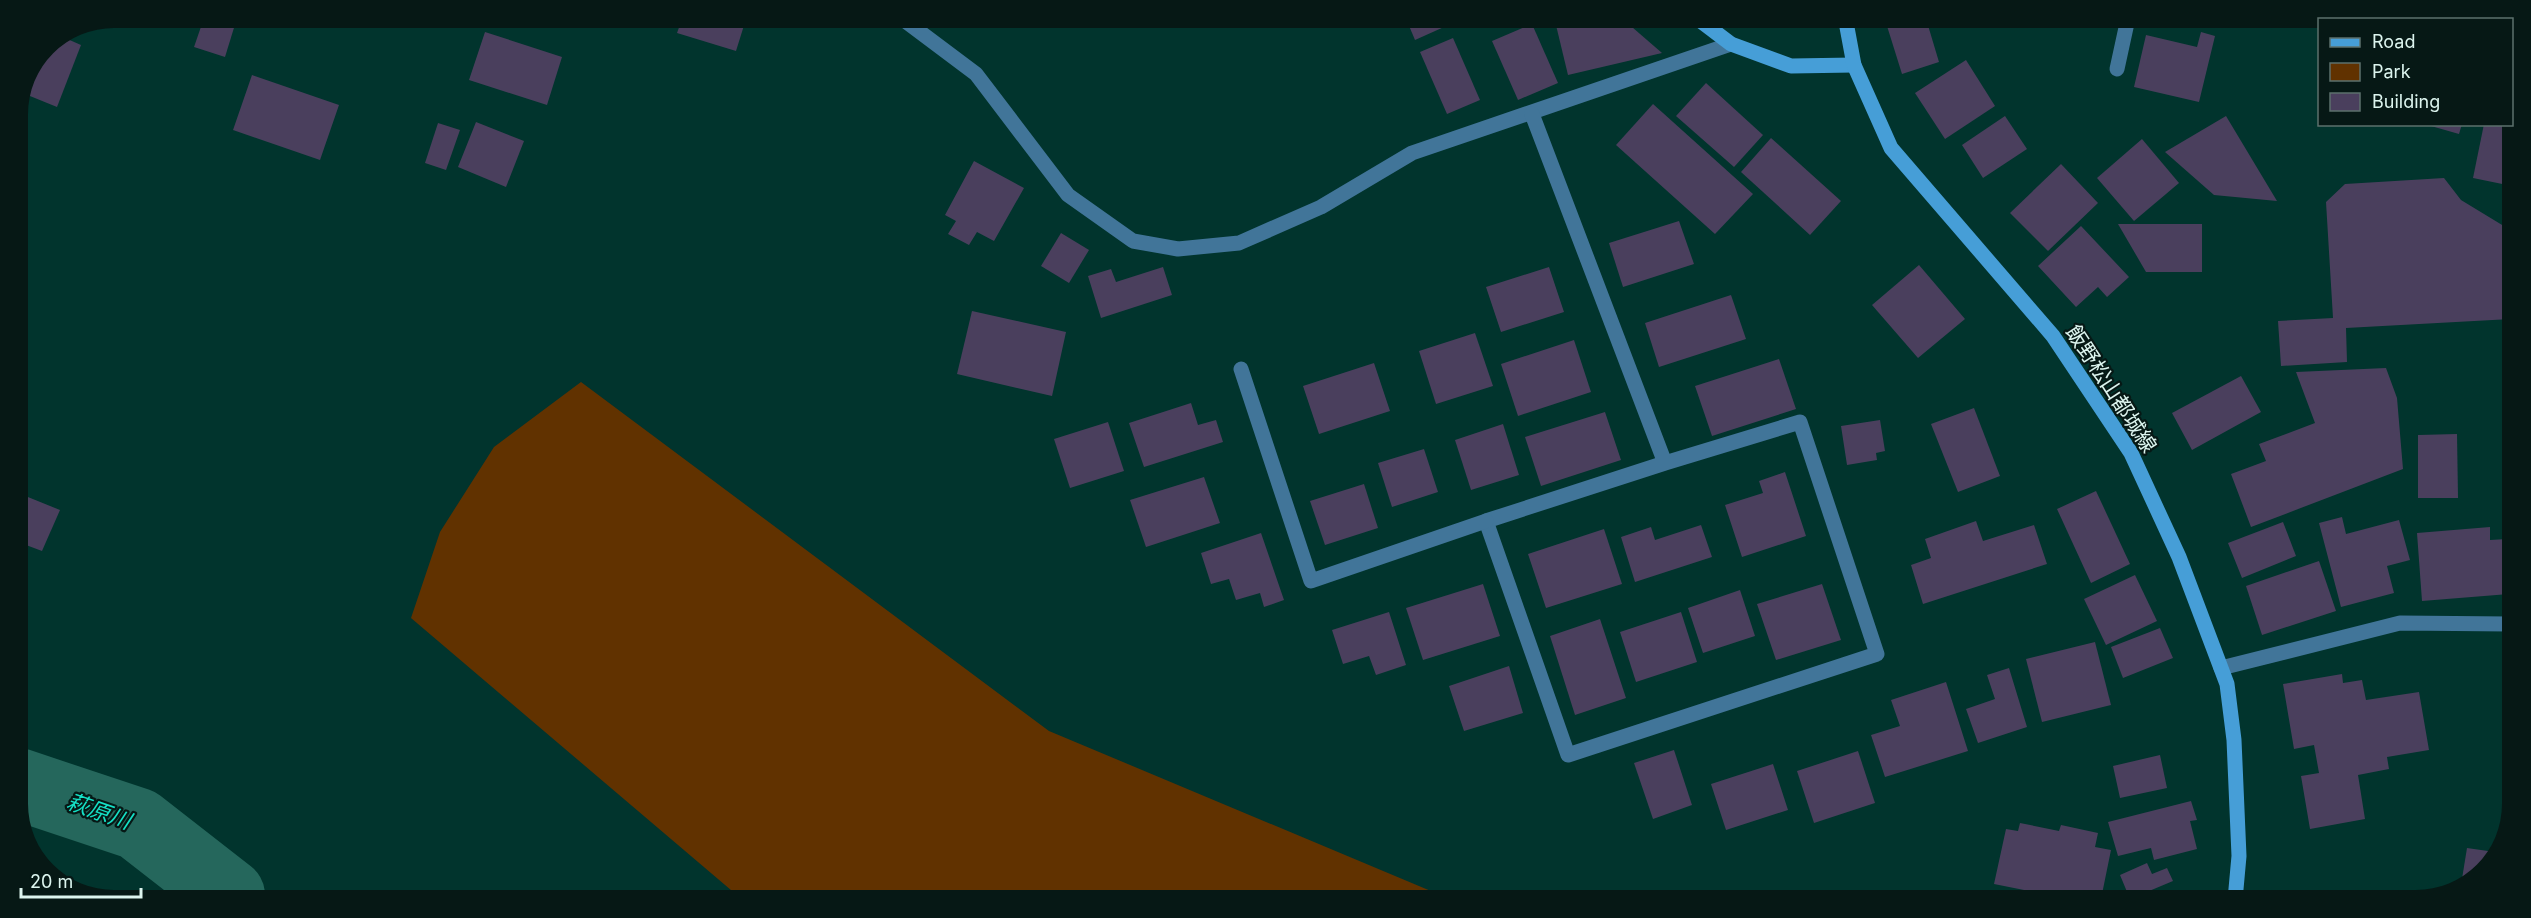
<svg xmlns="http://www.w3.org/2000/svg" width="2531" height="918" viewBox="0 0 2531 918" font-family="Inter,'Noto Sans JP',sans-serif">
  <style>
    .green { fill: #613200 }
    .lines { fill: none; stroke-linecap: round; stroke-linejoin: round }
    .river { stroke: #25675c; stroke-width: 72 }
    .building { fill: #4a3f5d }
    .street { stroke: #417599; stroke-width: 15 }
    .secondary { stroke: #469ed7; stroke-width: 15 }
    .labels { text-anchor: middle; stroke-width: 4.5; stroke-linejoin: round; paint-order: stroke }
    .street-label { font-size: 21px; fill: #dcf4ee; stroke: #061815 }
    .water-label { font-size: 22px; font-style: italic; fill: #15e0c6; stroke: #061815 }
  </style>
  <rect width="100%" height="100%" fill="#01342d"/>
  <polygon class="green" points="581,382 1049,731 1438,894 1436,898 738,896 411,618 440,532 494,447"/>
  <g class="lines">
    <polyline class="river" points="18,784 138,824 229,895"/>
  </g>
  <g class="building">
    <polygon points="204,18 237,18 225,57 194,47"/>
    <polygon points="682,19 746,19 736,51 677,33"/>
    <polygon points="1407,21 1441,21 1444,27 1415,40"/>
    <polygon points="1485,21 1503,21 1503,22 1486,27"/>
    <polygon points="1555,21 1625,21 1662,53 1568,75"/>
    <polygon points="1900,22 1927,22 1939,62 1902,74 1887,26"/>
    <polygon points="1532,24 1558,83 1518,100 1492,41"/>
    <polygon points="485,32 562,57 547,105 469,80"/>
    <polygon points="2201,32 2215,36 2199,102 2134,87 2146,35 2197,47"/>
    <polygon points="65,38 81,45 57,107 25,94 47,46"/>
    <polygon points="1453,38 1480,100 1447,114 1420,52"/>
    <polygon points="1966,60 1995,106 1945,139 1915,93"/>
    <polygon points="252,75 339,105 320,160 233,130"/>
    <polygon points="1706,83 1763,135 1734,167 1676,116"/>
    <polygon points="1653,104 1753,194 1715,234 1616,145"/>
    <polygon points="2005,116 2027,149 1983,178 1962,145"/>
    <polygon points="2226,116 2277,201 2214,195 2165,152"/>
    <polygon points="476,122 524,141 506,187 458,167"/>
    <polygon points="438,123 460,130 446,170 425,163"/>
    <polygon points="2424,124 2462,124 2459,134"/>
    <polygon points="2484,124 2513,124 2512,186 2473,178"/>
    <polygon points="1771,138 1841,201 1810,235 1741,172"/>
    <polygon points="2142,139 2179,183 2134,221 2097,178"/>
    <polygon points="974,161 1024,188 994,241 977,232 969,245 948,234 956,221 945,215"/>
    <polygon points="2061,164 2098,203 2048,251 2010,213"/>
    <polygon points="2444,178 2461,200 2512,231 2511,319 2346,328 2347,362 2281,366 2278,321 2333,318 2326,202 2345,184"/>
    <polygon points="1679,221 1694,264 1623,287 1609,243"/>
    <polygon points="2118,224 2202,224 2202,272 2146,272"/>
    <polygon points="2081,226 2129,277 2107,297 2098,287 2076,307 2038,266"/>
    <polygon points="1061,233 1089,250 1069,283 1041,266"/>
    <polygon points="1919,265 1965,319 1918,358 1872,305"/>
    <polygon points="1163,267 1172,295 1101,318 1088,276 1111,269 1116,282"/>
    <polygon points="1549,267 1564,312 1501,332 1486,287"/>
    <polygon points="1731,295 1746,339 1659,367 1645,323"/>
    <polygon points="972,311 1066,332 1052,396 957,374"/>
    <polygon points="1475,333 1493,386 1436,404 1419,351"/>
    <polygon points="1574,340 1591,392 1518,416 1501,364"/>
    <polygon points="1779,359 1796,409 1712,436 1695,386"/>
    <polygon points="1374,363 1390,411 1319,434 1303,386"/>
    <polygon points="2386,368 2397,398 2403,469 2251,527 2231,474 2266,461 2259,444 2315,423 2296,372"/>
    <polygon points="2241,376 2261,412 2192,450 2172,413"/>
    <polygon points="1191,403 1198,425 1216,420 1223,442 1144,467 1129,423"/>
    <polygon points="1974,408 2000,476 1958,492 1931,424"/>
    <polygon points="1605,412 1621,460 1541,486 1525,437"/>
    <polygon points="1880,420 1885,451 1876,453 1877,460 1847,465 1841,426"/>
    <polygon points="1108,422 1124,471 1070,488 1054,439"/>
    <polygon points="1503,424 1519,475 1471,490 1455,440"/>
    <polygon points="2457,434 2458,498 2418,498 2418,435"/>
    <polygon points="1424,449 1438,492 1392,507 1378,463"/>
    <polygon points="1785,472 1806,536 1742,557 1725,505 1763,493 1759,481"/>
    <polygon points="1204,477 1220,523 1146,547 1130,500"/>
    <polygon points="1364,484 1378,528 1325,545 1310,501"/>
    <polygon points="2096,491 2130,564 2091,583 2057,509"/>
    <polygon points="18,493 60,510 42,551 18,542"/>
    <polygon points="2342,517 2346,534 2399,520 2410,560 2387,566 2394,593 2341,607 2319,523"/>
    <polygon points="1976,521 1983,541 2034,525 2047,564 1923,604 1911,565 1931,558 1925,539"/>
    <polygon points="2283,522 2296,556 2242,578 2228,543"/>
    <polygon points="1701,525 1712,557 1635,582 1621,537 1651,527 1655,540"/>
    <polygon points="2490,527 2490,540 2507,539 2509,594 2422,601 2417,533"/>
    <polygon points="1604,529 1622,584 1546,608 1528,554"/>
    <polygon points="1261,533 1284,600 1264,607 1260,593 1236,600 1229,579 1211,584 1201,553"/>
    <polygon points="2319,561 2336,611 2262,635 2246,586"/>
    <polygon points="2135,575 2157,621 2106,645 2084,599"/>
    <polygon points="1483,584 1500,636 1423,660 1406,608"/>
    <polygon points="1822,584 1841,640 1776,660 1757,604"/>
    <polygon points="1740,590 1755,636 1703,653 1688,608"/>
    <polygon points="1389,612 1406,665 1376,675 1369,656 1343,664 1332,630"/>
    <polygon points="1681,612 1697,662 1636,682 1620,632"/>
    <polygon points="1600,619 1626,698 1575,715 1550,636"/>
    <polygon points="2160,628 2173,658 2123,678 2111,647"/>
    <polygon points="2095,642 2111,705 2042,722 2026,659"/>
    <polygon points="1509,666 1523,713 1464,731 1449,686"/>
    <polygon points="2009,668 2027,727 1978,743 1966,709 1995,699 1987,675"/>
    <polygon points="2342,674 2343,683 2362,680 2366,700 2419,692 2429,750 2387,757 2389,769 2358,775 2365,819 2310,829 2301,776 2319,773 2314,745 2294,749 2283,684"/>
    <polygon points="1946,682 1968,751 1885,777 1871,735 1900,726 1891,700"/>
    <polygon points="1674,750 1692,805 1653,819 1634,763"/>
    <polygon points="1858,751 1875,803 1814,823 1797,771"/>
    <polygon points="2160,755 2167,788 2120,798 2113,766"/>
    <polygon points="1773,764 1788,810 1726,830 1711,784"/>
    <polygon points="2191,801 2197,820 2190,821 2197,849 2154,860 2151,848 2118,856 2108,822"/>
    <polygon points="2020,823 2059,831 2061,825 2098,833 2095,847 2111,850 2101,899 2070,899 1994,884 2006,829 2018,831"/>
    <polygon points="2467,848 2495,852 2475,880 2461,885"/>
    <polygon points="2147,863 2152,874 2167,868 2173,881 2130,899 2120,875"/>
  </g>
  <g class="lines">
    <g class="street">
      <polyline points="904,20 976,74 1068,195 1133,241 1178,249 1239,243 1321,207 1412,153 1731,44"/>
      <polyline points="2117,69 2127,23"/>
      <polyline points="1532,114 1665,463 1800,422 1877,654 1568,755 1486,521 1665,463"/>
      <polyline points="1241,369 1311,581 1486,521"/>
      <polyline points="2221,668 2400,623 2509,624"/>
    </g>
    <g class="secondary">
      <polyline points="1702,22 1731,44 1791,66 1854,65"/>
      <polyline points="1846,22 1854,65 1891,148 2053,336 2131,453 2179,557 2227,684 2234,740 2239,856 2235,900"/>
    </g>
  </g>
  <g class="labels">
    <g class="street-label">
      <text transform="translate(2111 389) rotate(57)" y="7">飯野松山都城線</text>
    </g>
    <g class="water-label">
      <text transform="translate(99 811) rotate(19)" y="8">萩原川</text>
    </g>
  </g>
  <path d="M0 0H2531V918H0ZM114 28H2416A86 86 0 0 1 2502 114V804A86 86 0 0 1 2416 890H114A86 86 0 0 1 28 804V114A86 86 0 0 1 114 28Z" fill="#061815" fill-rule="evenodd"/>
  <rect x="2318" y="18" width="195" height="108" fill="#061815" stroke="#5c706c" stroke-width="1.5"/>
  <rect x="2330" y="38" width="30" height="9" fill="#469ed7" stroke="#5c706c" stroke-width="1.5"/>
  <text x="2372" y="48" font-size="18" fill="#dcf4ee">Road</text>
  <rect x="2330" y="63" width="30" height="18" fill="#613200" stroke="#5c706c" stroke-width="1.5"/>
  <text x="2372" y="78" font-size="18" fill="#dcf4ee">Park</text>
  <rect x="2330" y="93" width="30" height="18" fill="#4a3f5d" stroke="#5c706c" stroke-width="1.5"/>
  <text x="2372" y="108" font-size="18" fill="#dcf4ee">Building</text>
  <path d="M21 888v9h120v-9" fill="none" stroke="#dcf4ee" stroke-width="3"/>
  <text x="30" y="888" font-size="18" fill="#dcf4ee" stroke="#061815" stroke-width="4.5" paint-order="stroke">20 m</text>
</svg>
